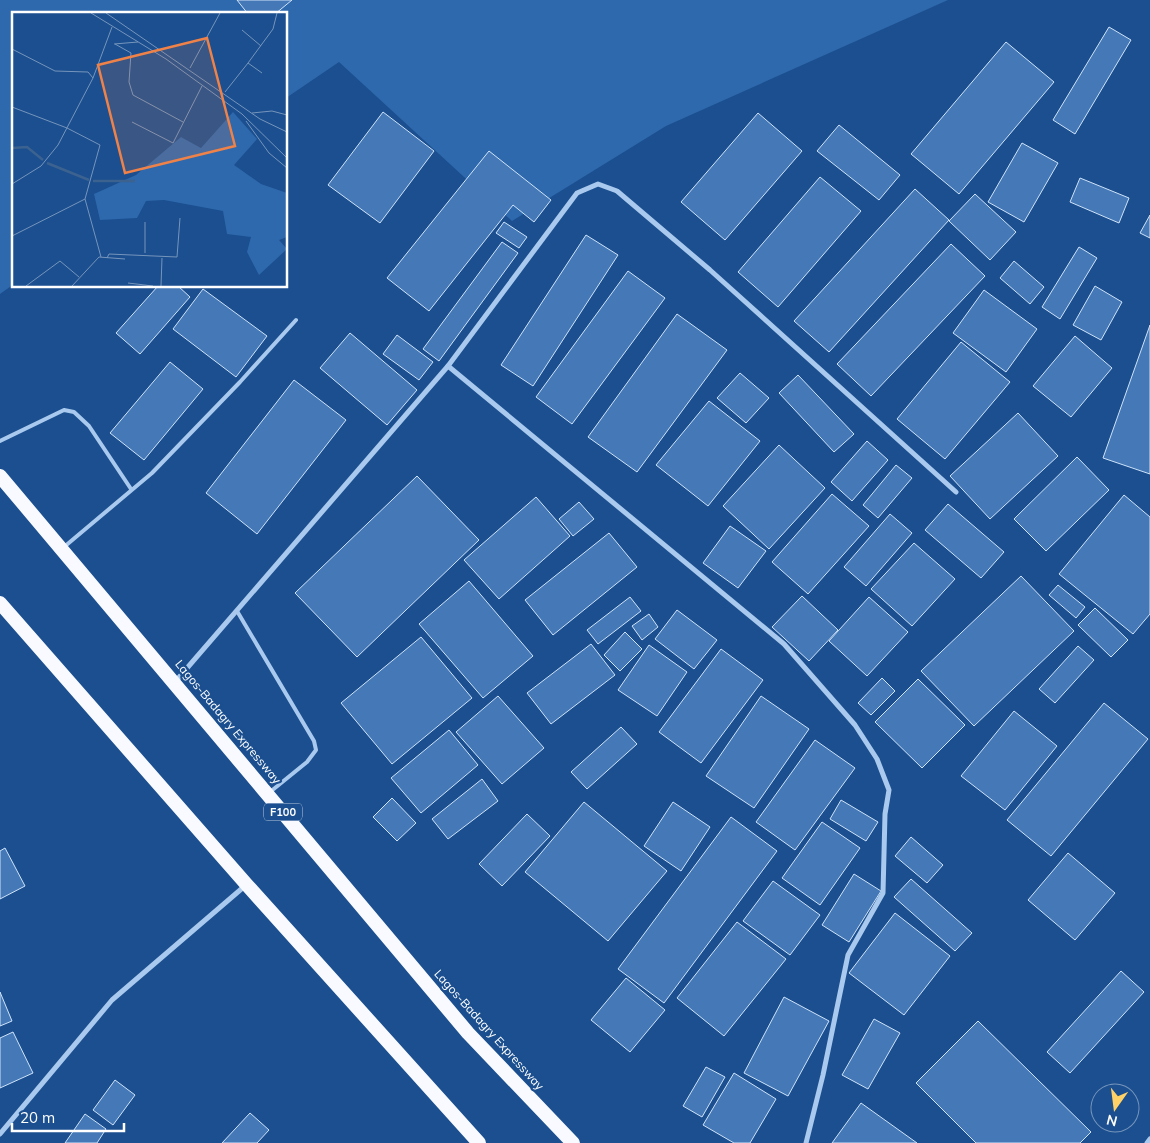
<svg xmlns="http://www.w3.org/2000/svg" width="1150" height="1143" viewBox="0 0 1150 1143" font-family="Mulish,sans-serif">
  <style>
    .green { fill: #2e69ad }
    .building { fill: #4478b7; stroke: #cfe3fa }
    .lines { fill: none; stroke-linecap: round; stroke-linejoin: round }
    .service { stroke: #a9c9ee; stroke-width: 4 }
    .minor { stroke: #a9c9ee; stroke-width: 5 }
    .trunk { stroke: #f8faff; stroke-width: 14 }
    .labels { text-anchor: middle; stroke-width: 4.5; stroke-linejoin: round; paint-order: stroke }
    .shield { fill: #1b4f8f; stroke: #bbcadd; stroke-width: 1 }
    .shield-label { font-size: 11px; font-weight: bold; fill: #fff }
    .street-label { font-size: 12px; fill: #fff; stroke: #1b4f8f }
    .inset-river { fill: none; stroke: #3c6290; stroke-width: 2.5 }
    .inset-road { fill: none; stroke: #7695bc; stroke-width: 1 }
    .view { fill: #ee8249; fill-opacity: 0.15; stroke: #ee8249; stroke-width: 2.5 }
    .inset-edge { fill: none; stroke: #fff; stroke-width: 2.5 }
  </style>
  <rect width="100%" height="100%" fill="#1b4f8f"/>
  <polygon class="green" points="0,0 948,0 666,126 512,221 339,62 286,98 286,14 14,14 14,284 0,294"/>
  <g class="building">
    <polygon points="237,0 292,0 275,14 248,14"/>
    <polygon points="1109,27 1131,40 1075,134 1053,120"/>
    <polygon points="1006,42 1054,82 959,194 911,154"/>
    <polygon points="383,112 434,151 380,223 328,185"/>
    <polygon points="758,113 802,151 725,240 681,202"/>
    <polygon points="839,125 900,175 879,200 817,151"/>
    <polygon points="1022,143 1058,163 1024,222 988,202"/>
    <polygon points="489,151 551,200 534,222 513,205 429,311 387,278"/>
    <polygon points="820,177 861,211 778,307 738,272"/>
    <polygon points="1080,178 1129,198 1119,223 1070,202"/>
    <polygon points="915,189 949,220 829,352 794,321"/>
    <polygon points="975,194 1016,232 990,260 949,221"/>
    <polygon points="1150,215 1150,238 1140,233"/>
    <polygon points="504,222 527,237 519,248 496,233"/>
    <polygon points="586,235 618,255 533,386 501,365"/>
    <polygon points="502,242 518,253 439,361 423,349"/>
    <polygon points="951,244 985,276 871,396 837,364"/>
    <polygon points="1079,247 1097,258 1060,319 1042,307"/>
    <polygon points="1014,261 1044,287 1030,304 1000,278"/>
    <polygon points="628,271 665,298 572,424 536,397"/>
    <polygon points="158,286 178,286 190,297 140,354 116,333"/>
    <polygon points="1095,286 1122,302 1101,340 1073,325"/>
    <polygon points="203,289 267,336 236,377 173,329"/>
    <polygon points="984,290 1037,329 1006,372 953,333"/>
    <polygon points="677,314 727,350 637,472 588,437"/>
    <polygon points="1150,325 1150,474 1103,458"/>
    <polygon points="350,333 417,390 387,425 320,368"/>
    <polygon points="397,335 433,362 419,380 383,354"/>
    <polygon points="1075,336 1112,368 1071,417 1033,386"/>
    <polygon points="961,342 1010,382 945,459 897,419"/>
    <polygon points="170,362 203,389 144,460 110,433"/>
    <polygon points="740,373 769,398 746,423 717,398"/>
    <polygon points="798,375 854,434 834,452 779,393"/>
    <polygon points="294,380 346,420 257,534 206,493"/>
    <polygon points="709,401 760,441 708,506 656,465"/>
    <polygon points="1018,413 1058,456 990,519 950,476"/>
    <polygon points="867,441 888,460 852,501 831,482"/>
    <polygon points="779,445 825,488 769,549 723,506"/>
    <polygon points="1077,457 1109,490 1046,551 1014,519"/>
    <polygon points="896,465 912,478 878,518 863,505"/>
    <polygon points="417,476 479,540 357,657 295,593"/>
    <polygon points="832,494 869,526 808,594 772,562"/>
    <polygon points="1124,495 1150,517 1150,614 1133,634 1059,574"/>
    <polygon points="536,497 570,536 499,599 464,560"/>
    <polygon points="579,502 594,519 573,536 559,519"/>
    <polygon points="948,504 1004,552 981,578 925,530"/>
    <polygon points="890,514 912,533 866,586 844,567"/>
    <polygon points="730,526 766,551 738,588 703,563"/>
    <polygon points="609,533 637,567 553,635 525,600"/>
    <polygon points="914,543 955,579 912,626 871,589"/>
    <polygon points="1021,576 1074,631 974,726 921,671"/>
    <polygon points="469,581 533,656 483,698 419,624"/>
    <polygon points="1058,585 1085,607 1076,618 1049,595"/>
    <polygon points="802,596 838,630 809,661 772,627"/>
    <polygon points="630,597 641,611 598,644 587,630"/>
    <polygon points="869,597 908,632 867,676 829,641"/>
    <polygon points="1095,608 1128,640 1111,657 1078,625"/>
    <polygon points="677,610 717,640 694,669 655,639"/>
    <polygon points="649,614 658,627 642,640 632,626"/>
    <polygon points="625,632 642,649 620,671 604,655"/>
    <polygon points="421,637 472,698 392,764 341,703"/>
    <polygon points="591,644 615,675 551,724 527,693"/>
    <polygon points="649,645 687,672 657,716 618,690"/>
    <polygon points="1078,646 1094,660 1055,703 1039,689"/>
    <polygon points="721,649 763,680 701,763 659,732"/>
    <polygon points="882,678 895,691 871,715 858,703"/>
    <polygon points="918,679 965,725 922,768 875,722"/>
    <polygon points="498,696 544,748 502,784 456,732"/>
    <polygon points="761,696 809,729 754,808 706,776"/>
    <polygon points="1104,703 1148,739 1051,856 1007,820"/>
    <polygon points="1014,711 1057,746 1005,810 961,776"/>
    <polygon points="621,727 637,744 587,789 571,772"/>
    <polygon points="449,730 478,765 421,813 391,778"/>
    <polygon points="815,740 855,768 795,850 756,822"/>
    <polygon points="482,779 498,801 448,839 432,819"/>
    <polygon points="392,798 416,823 397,841 373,817"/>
    <polygon points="841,800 878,822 866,841 830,819"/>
    <polygon points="584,802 667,871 608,941 525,872"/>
    <polygon points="673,802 710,827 681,871 644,846"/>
    <polygon points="527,814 550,836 502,886 479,864"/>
    <polygon points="731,817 777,851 664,1003 618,969"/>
    <polygon points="822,822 860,848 820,905 782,878"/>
    <polygon points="911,837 943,865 927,883 895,856"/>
    <polygon points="5,848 25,886 0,899 0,851"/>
    <polygon points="1068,853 1115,893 1075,940 1028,900"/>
    <polygon points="854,874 881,891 849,942 822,925"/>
    <polygon points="911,879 972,933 955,951 894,897"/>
    <polygon points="773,881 820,915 790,955 743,921"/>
    <polygon points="895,913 950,956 904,1015 849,973"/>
    <polygon points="737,922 786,959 724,1036 677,998"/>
    <polygon points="1121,971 1144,992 1070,1073 1047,1052"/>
    <polygon points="626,978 665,1010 630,1052 591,1020"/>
    <polygon points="0,992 12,1021 0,1026"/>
    <polygon points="784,997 829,1021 788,1096 744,1073"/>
    <polygon points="874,1019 900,1033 868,1089 842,1075"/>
    <polygon points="978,1021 1091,1132 1080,1143 976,1143 916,1083"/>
    <polygon points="13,1032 33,1073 0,1088 0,1038"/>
    <polygon points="706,1067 725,1077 702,1117 683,1106"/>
    <polygon points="734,1073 776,1099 750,1143 734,1143 703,1125"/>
    <polygon points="115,1080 135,1095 113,1125 93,1110"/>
    <polygon points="861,1103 917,1143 832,1143"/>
    <polygon points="250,1113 269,1130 257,1143 222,1143"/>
    <polygon points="85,1114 106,1129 97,1143 65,1143"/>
  </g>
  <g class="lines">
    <g class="service">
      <polyline points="0,441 64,410 74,412 89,426 131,489"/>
      <polyline points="64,547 152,473 240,382 296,320"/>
      <polyline points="237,611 314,741 316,750 307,762 270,792"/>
    </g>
    <g class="minor">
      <polyline points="448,366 784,644 855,725 877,759 889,790 885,814 883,893 848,955 823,1075 806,1143"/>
      <polyline points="175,682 448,366 577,193 598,184 617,191 710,270 956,492"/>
      <polyline points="0,1134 112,1000 246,885"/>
      <polyline points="1147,1143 1150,1139"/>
    </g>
    <g class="trunk">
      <polyline points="0,476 468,1033 573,1143"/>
      <polyline points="0,603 247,885 479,1143"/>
    </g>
  </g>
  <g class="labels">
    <rect class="shield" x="264" y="803.5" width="38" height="17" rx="4"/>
    <g class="shield-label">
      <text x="283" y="816">F100</text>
    </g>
    <g class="street-label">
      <text transform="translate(228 722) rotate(50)" y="4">Lagos-Badagry Expressway</text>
      <text transform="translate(489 1030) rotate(48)" y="4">Lagos-Badagry Expressway</text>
    </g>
  </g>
  <g transform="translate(12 12)">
    <rect width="275" height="275" fill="#1b4f8f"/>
    <path d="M221 100 245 127 222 153 249 172 275 181V225L267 228 275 237 247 263 235 240 239 225 215 222 211 199 152 188 134 189 125 206 88 208 82 182 124 163 169 125 189 136Z" fill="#2e69ad"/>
    <path class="inset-river" d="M0 136 15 135 31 148M35 151 77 168M81 169H123"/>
    <path class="inset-road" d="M79 1 154 47 230 102 275 146M94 1 248 107 275 120M230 18 249 34M102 32 126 30M103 32 119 41 117 70 121 83 171 110M0 37 43 59 76 60 81 66M178 56 208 1M250 61 236 51 261 17 265 1M213 80 236 51M0 95 55 116 88 133 73 187 89 245M240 101 260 99 275 103M234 109 257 141 275 156M120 110 161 131 190 74M0 172 29 154 46 133 81 66 100 15M133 210V241M0 224 73 187M95 246 97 242 165 245 168 206M116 271 141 274M14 274 48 249 67 265M60 274 87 245 113 247M149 274 150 246"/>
    <path class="view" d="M195 26 223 134 113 161 86 53Z"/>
    <rect width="275" height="275" class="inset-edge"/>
  </g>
  <g transform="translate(1115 1108) rotate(194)"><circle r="24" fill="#1b4f8f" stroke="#7695bc"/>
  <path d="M0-4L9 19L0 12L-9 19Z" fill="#ffd166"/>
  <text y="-8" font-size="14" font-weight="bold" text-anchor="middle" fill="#ffffff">N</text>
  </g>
  <path d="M12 1123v8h112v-8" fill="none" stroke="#ffffff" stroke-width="2.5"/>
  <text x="20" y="1123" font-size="15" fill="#ffffff" stroke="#1b4f8f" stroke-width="4" paint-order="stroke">20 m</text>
</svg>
